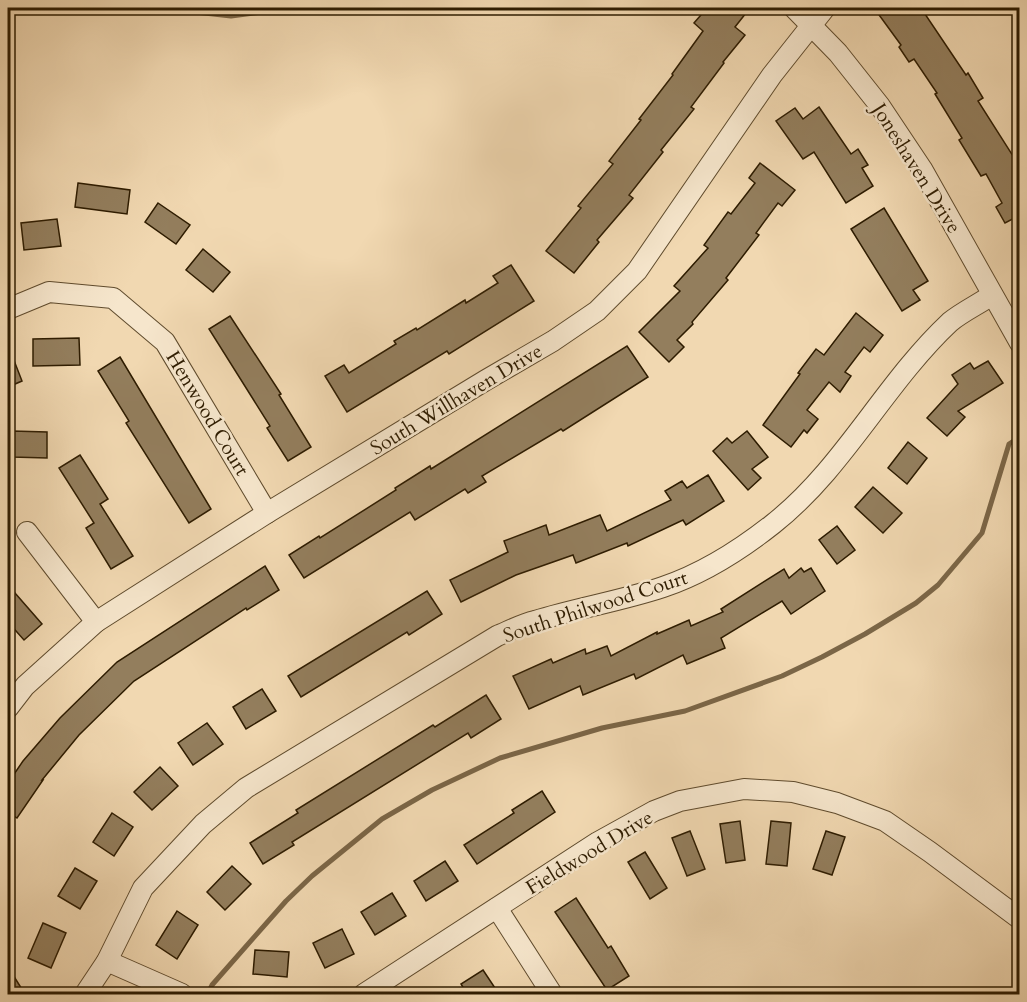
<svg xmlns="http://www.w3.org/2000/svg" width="1027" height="1002" viewBox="0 0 1027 1002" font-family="Cardo,serif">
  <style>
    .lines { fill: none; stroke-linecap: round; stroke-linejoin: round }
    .stream { stroke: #7b6647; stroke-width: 5 }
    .building { fill: #937e5d; stroke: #2e1c01; stroke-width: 1.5 }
    .minor-casing { stroke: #5f4b2d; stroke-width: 22 }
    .minor { stroke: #f6e6cc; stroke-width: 20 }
    .labels { text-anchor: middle; stroke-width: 5; stroke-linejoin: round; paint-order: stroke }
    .street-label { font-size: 20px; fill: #2e1c01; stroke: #f6e6cc }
  </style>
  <rect width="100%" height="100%" fill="#f1d8b1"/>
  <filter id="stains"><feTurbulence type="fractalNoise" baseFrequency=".00333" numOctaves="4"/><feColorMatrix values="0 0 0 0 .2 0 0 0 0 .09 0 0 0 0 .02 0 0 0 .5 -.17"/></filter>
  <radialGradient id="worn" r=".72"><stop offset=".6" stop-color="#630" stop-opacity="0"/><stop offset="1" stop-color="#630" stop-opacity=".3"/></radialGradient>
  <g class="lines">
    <g class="stream">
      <polyline points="160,8 231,16 293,8"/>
      <polyline points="209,991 212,985 286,901 312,876 382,819 432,790 500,758 602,728 685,711 782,676 822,657 865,634 916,603 938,585 982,533 1009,444 1020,437"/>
    </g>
  </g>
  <g class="building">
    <polygon points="707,8 750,8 735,27 745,35 723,62 724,63 691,107 694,109 661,150 663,152 629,195 633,198 597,240 599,242 574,273 546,251 581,208 578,206 613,164 609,161 641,120 639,119 673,75 672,74 703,31 694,23"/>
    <polygon points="874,8 921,8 966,75 968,73 983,98 978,101 1020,167 1020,215 1005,223 996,207 1002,203 986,174 981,176 959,140 962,138 935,94 937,93 914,59 909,62 899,47 901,45"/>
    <polygon points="819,107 851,154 858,149 868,165 862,168 873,186 846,203 814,152 803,159 776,121 795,108 803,119"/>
    <polygon points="760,163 795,190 782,206 778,203 756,233 759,235 726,278 728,280 692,322 693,324 677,340 684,347 669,362 639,332 680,291 674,286 708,248 704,245 728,212 731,214 755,183 749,178"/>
    <polygon points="78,183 130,190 127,214 75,207"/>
    <polygon points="158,203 190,225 176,244 145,222"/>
    <polygon points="884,208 928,281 913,290 920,300 902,311 851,229"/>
    <polygon points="57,219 61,246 24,250 21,223"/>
    <polygon points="203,249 230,272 213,292 186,270"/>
    <polygon points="511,265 534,301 449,354 447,351 347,412 325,376 344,365 349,373 396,344 394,341 416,328 417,330 465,300 466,303 498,283 493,276"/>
    <polygon points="856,313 883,335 870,352 864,347 845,372 851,376 840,392 829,382 807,410 818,419 807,433 804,430 791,447 763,425 800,374 798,373 816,349 824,355"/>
    <polygon points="230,316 281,394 279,395 311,447 288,461 267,428 270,426 209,329"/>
    <polygon points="79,338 80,365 33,366 33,339"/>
    <polygon points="8,345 22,381 8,387"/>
    <polygon points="627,346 648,377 563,431 561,429 482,476 486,482 468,493 465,489 415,520 410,512 304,578 289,555 319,536 320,538 396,490 395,488 430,466 431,469"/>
    <polygon points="120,357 211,509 189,523 126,423 129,421 98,371"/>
    <polygon points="988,361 1003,383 958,411 965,417 947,436 927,418 958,384 952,375 970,363 974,369"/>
    <polygon points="12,431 47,432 47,458 12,457"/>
    <polygon points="747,431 768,457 752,469 761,478 748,490 713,451 727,438 732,443"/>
    <polygon points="908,442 927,458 907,484 888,468"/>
    <polygon points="80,455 108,499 100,504 133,556 111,569 86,528 94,523 59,468"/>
    <polygon points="708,475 724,501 686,525 683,520 628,546 627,543 576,563 573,555 516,575 461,602 450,580 508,552 504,541 546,525 549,535 600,515 607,531 671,500 665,491 682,481 687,488"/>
    <polygon points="873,487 902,513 883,533 855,507"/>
    <polygon points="837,526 855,550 837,564 819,540"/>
    <polygon points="265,566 279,590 247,610 246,608 134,681 79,735 42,780 43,780 17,818 8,812 8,783 23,761 60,718 117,662"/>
    <polygon points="801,568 804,572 811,568 825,591 791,614 782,601 721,638 725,648 687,664 683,655 636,679 634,674 583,695 580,686 529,709 513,676 551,659 553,663 585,649 586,654 607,646 611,656 657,632 657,634 689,620 691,626 723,612 721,609 784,569 789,578"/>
    <polygon points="8,585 42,624 24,640 8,622"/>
    <polygon points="427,591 442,614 409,635 407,632 301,697 288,676"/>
    <polygon points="262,689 276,711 246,729 233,707"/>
    <polygon points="486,695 501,719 471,738 468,733 292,842 294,845 263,864 250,843 298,813 296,810 433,725 435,727"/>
    <polygon points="207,723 223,744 193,765 178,743"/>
    <polygon points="160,767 178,786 152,810 134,792"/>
    <polygon points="542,791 555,812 477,864 464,845 514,813 512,810"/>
    <polygon points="112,813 133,827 114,856 93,842"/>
    <polygon points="740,821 745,860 726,863 720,824"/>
    <polygon points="771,821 791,823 787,866 766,864"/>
    <polygon points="690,831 705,869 687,876 672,838"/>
    <polygon points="826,831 845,837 832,875 813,869"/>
    <polygon points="645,852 667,888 650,899 628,862"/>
    <polygon points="445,861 458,881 426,901 414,881"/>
    <polygon points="232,866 251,884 225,910 207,892"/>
    <polygon points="75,868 97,881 80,909 58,896"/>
    <polygon points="392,893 406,916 375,935 361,912"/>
    <polygon points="576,898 608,948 611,946 629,976 607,990 555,912"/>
    <polygon points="177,911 198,925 177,959 156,945"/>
    <polygon points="43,923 66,933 51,968 28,958"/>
    <polygon points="342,929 354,954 325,968 313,943"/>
    <polygon points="255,950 289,952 287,977 253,974"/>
    <polygon points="8,967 25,994 8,994"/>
    <polygon points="483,970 499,994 467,994 461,984"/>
  </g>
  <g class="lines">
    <defs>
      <g id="minor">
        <polyline points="794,8 838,53 880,106 922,169 1020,343"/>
        <polyline points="8,309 49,292 113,298 165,342 267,513"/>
        <polyline points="27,532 96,622"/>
        <polyline points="8,708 25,686 96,622 267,513 486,380 553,341 597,311 637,271 772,75 825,8"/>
        <polyline points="497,908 552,994"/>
        <polyline points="107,961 182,994"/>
        <path d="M85 994 107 961 143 888 203 824 246 788 497 636C509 631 522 624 535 621 577 608 621 601 663 587 702 574 740 550 773 524 844 468 884 384 950 322 962 312 979 304 992 295"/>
        <polyline points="364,994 598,842 654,811 680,801 744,789 793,792 837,803 885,821 930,852 1020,919"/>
      </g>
    </defs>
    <use href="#minor" class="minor-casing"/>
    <use href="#minor" class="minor"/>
  </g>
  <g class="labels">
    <g class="street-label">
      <text transform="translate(917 168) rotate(58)" y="7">Joneshaven Drive</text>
      <text transform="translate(456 399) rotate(-31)" y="7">South Willhaven Drive</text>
      <text transform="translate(208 413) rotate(59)" y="7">Henwood Court</text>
      <text transform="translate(595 606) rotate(-18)" y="7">South Philwood Court</text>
      <text transform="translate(589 852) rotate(-31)" y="7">Fieldwood Drive</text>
    </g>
  </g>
  <rect width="1027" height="1002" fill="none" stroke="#f1d8b1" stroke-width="30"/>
  <rect x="9" y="9" width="1009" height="984" fill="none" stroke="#2e1c01" stroke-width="3"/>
  <rect x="15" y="15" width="997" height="972" fill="none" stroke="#2e1c01" stroke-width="1.5"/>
  <rect width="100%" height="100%" filter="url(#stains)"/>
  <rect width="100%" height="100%" fill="url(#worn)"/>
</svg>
